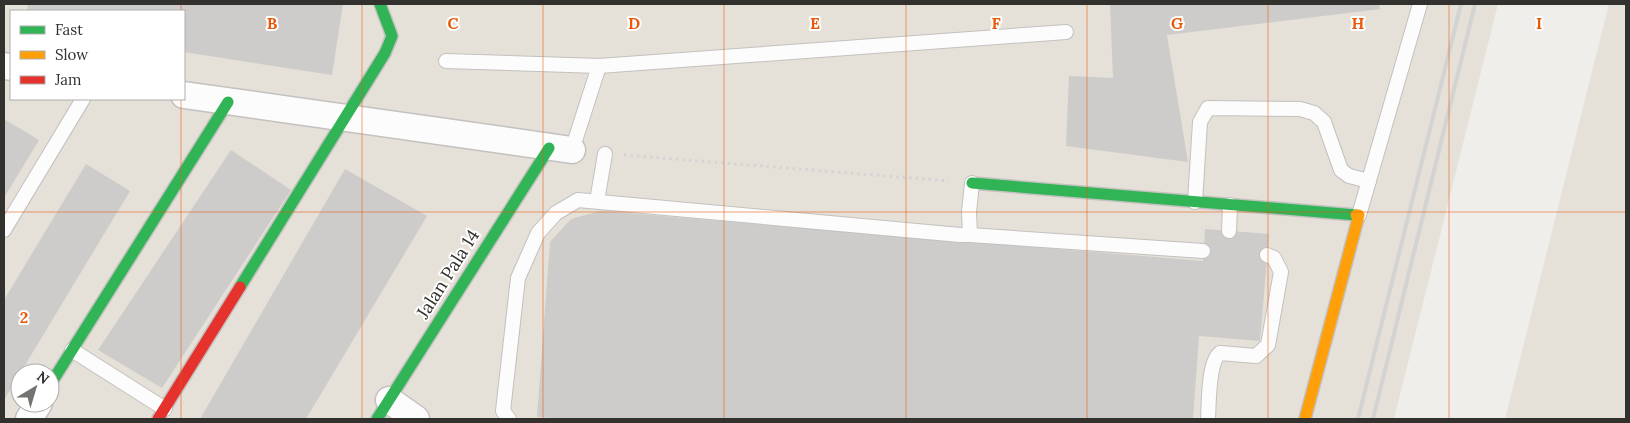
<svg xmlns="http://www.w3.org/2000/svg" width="1630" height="423" viewBox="0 0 1630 423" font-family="Lora,serif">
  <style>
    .built { fill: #e5e0d8; fill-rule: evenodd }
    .building { fill: #cdccca }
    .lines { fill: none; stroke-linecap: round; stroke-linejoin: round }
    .lane-casing { stroke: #c3c1bf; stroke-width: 16 }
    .street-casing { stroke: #c3c1bf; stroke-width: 29 }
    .fast-casing { stroke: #c3c1bf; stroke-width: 14 }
    .slow-casing { stroke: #c3c1bf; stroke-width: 14 }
    .jam-casing { stroke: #c3c1bf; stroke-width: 14 }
    .path { stroke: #d5d4d4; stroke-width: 3; stroke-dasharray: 2.5 4; stroke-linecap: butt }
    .lane { stroke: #fdfcfc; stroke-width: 14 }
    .street { stroke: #fdfcfc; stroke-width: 26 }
    .fast { stroke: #30b455; stroke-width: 11 }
    .slow { stroke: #ff9f0a; stroke-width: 11 }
    .jam { stroke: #e5322d; stroke-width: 11 }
    .rail { stroke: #d3d3d2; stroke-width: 4 }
    .grid { fill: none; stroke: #e8590c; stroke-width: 1; stroke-opacity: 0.55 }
    .labels { text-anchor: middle; stroke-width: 4; stroke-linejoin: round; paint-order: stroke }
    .street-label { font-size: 18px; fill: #32312e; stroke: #fff }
    .grid-label { font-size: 16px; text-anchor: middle; font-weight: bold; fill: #e8590c; stroke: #fff; stroke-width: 4; stroke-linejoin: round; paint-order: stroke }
  </style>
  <rect width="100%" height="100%" fill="#f0eeeb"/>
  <g class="built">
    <path d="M4 4H1498L1394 419H4ZM11 11H184V99H11ZM20 373H50V403H20Z"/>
    <polygon points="1609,4 1626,4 1626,419 1505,419"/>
  </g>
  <g class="building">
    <polygon points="28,4 343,4 332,75 184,52 184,11 27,11"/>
    <polygon points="1110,4 1379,4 1380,9 1167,35 1188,162 1066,146 1069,76 1113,78"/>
    <polygon points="4,119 39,140 4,198"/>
    <polygon points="231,150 291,190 162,388 98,350"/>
    <polygon points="86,164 130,191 4,400 4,300"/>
    <polygon points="345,169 427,216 306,419 200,419"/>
    <polygon points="600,211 1203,261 1205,229 1269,234 1260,341 1199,336 1193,419 567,419 537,417 550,242 571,219"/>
  </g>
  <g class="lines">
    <defs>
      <g id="lane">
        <polyline points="446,61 599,66"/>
        <polyline points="572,150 599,66 1066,32"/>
        <polyline points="597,201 605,154"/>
        <polyline points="1195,202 1200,122 1208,108 1300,109 1314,113 1324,122 1341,170 1349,176 1369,181"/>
        <polyline points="1359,215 1420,4"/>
        <polyline points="4,230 83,99"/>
        <polyline points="1229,231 1230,205"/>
        <polyline points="970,235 1203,251"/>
        <polyline points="72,350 165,409"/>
        <polyline points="509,419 503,411 518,278 538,233 556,213 578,200 960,235 970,235 969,212 972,183"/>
        <path d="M1208 419C1209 404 1208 362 1220 353L1256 356 1268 345 1281 272 1274 258 1267 255"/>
      </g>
      <g id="street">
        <polyline points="4,66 11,67"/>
        <polyline points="184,95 572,150"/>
        <polyline points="389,400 416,419"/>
        <polyline points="29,419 39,403"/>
      </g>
      <g id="fast">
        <polyline points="972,183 1356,215"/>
        <polyline points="240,287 385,53 392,36 380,4"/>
        <polyline points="50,385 228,102"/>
        <polyline points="377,419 549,148"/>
      </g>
      <polyline id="slow" points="1305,419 1359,215 1356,215"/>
      <polyline id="jam" points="158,419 240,287"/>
    </defs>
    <use href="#lane" class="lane-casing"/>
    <use href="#street" class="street-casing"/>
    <use href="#fast" class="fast-casing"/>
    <use href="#slow" class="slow-casing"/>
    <use href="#jam" class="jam-casing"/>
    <polyline class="path" points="624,155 949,181"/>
    <use href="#lane" class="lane"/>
    <use href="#street" class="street"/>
    <use href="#fast" class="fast"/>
    <use href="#slow" class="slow"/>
    <use href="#jam" class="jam"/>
    <g class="rail">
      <polyline points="1358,419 1461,4"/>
      <polyline points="1373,419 1475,4"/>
    </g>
  </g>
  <path class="grid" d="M181 4V11M362 4V419M543 4V419M724 4V419M906 4V419M1087 4V419M1268 4V419M1449 4V419M181 99V419M4 212H1626"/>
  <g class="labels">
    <g class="street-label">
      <text transform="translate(448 274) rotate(-58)" y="6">Jalan Pala 14</text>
    </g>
  </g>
  <g class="grid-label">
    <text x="272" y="29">B</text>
    <text x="453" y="29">C</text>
    <text x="634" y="29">D</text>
    <text x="815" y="29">E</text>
    <text x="996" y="29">F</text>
    <text x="1177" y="29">G</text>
    <text x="1358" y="29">H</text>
    <text x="1539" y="29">I</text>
    <text x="24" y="323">2</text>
  </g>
  <rect width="1630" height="423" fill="none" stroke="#32312e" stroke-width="10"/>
  <rect x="10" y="10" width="175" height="90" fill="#ffffff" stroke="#adadab"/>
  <rect x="20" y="26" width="25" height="8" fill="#30b455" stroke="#adadab"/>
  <text x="55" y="35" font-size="15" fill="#32312e">Fast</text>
  <rect x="20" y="51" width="25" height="8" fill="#ff9f0a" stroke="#adadab"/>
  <text x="55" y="60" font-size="15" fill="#32312e">Slow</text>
  <rect x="20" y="76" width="25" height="8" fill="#e5322d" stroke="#adadab"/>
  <text x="55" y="85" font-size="15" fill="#32312e">Jam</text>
  <g transform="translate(35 388) rotate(38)"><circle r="24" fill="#ffffff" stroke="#adadab"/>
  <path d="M0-4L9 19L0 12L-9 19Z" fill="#747370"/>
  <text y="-8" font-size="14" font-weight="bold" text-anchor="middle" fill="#32312e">N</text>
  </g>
</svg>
